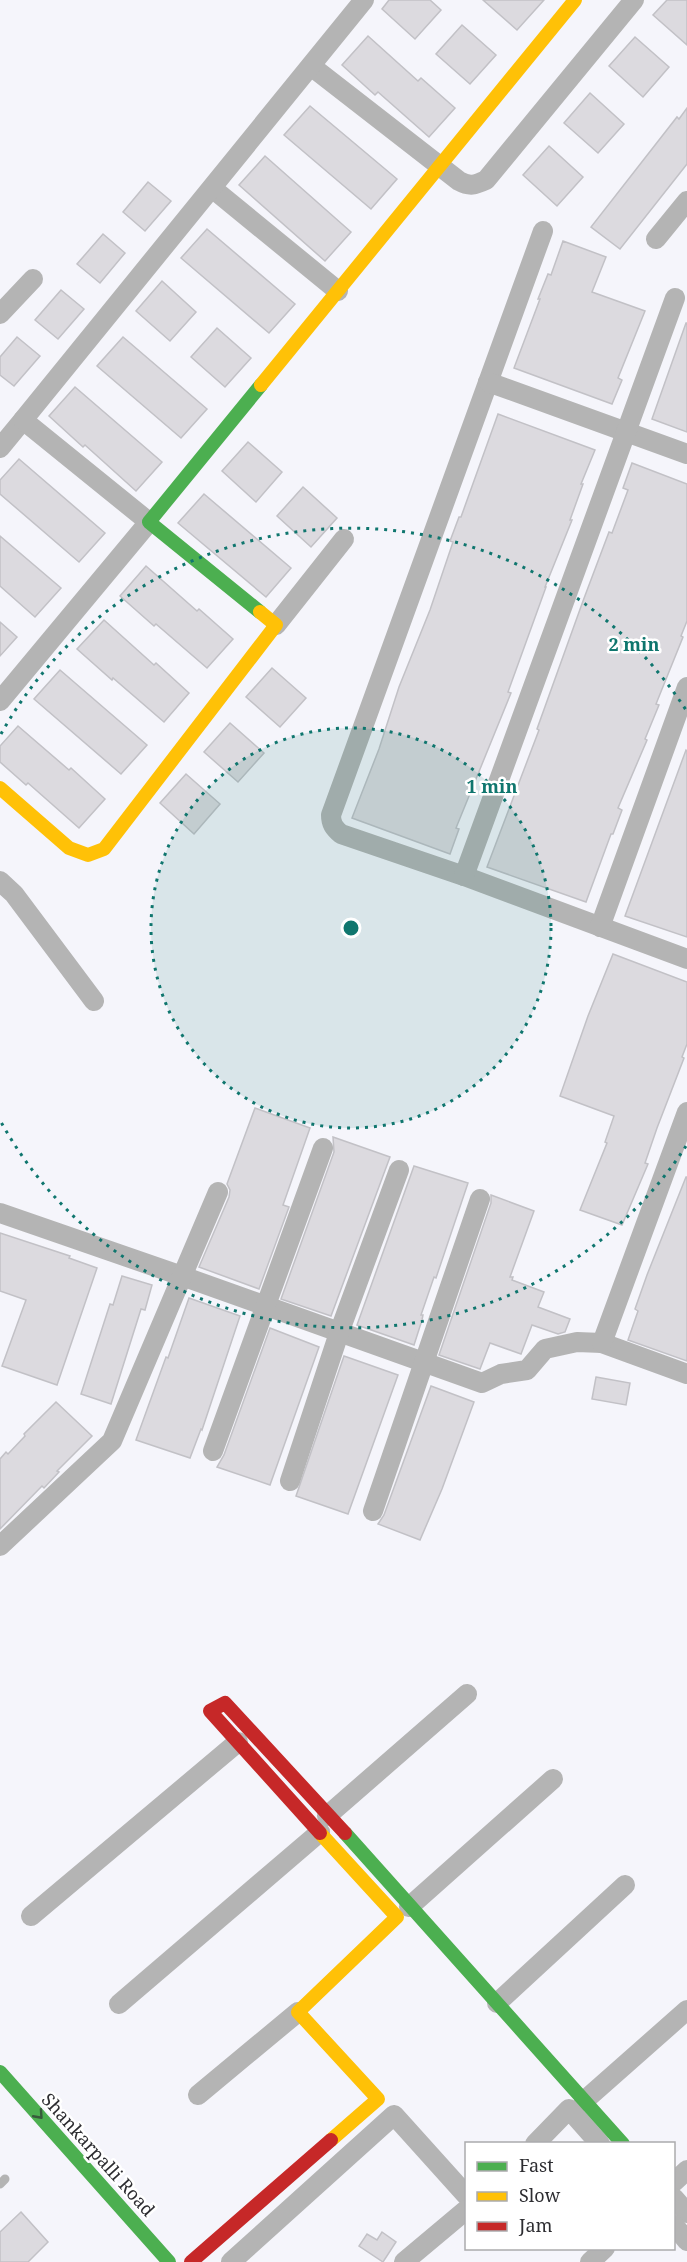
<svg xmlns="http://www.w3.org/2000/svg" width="687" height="2262" viewBox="0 0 687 2262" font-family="'Noto Serif',serif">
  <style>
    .building { fill: #dcdadf; stroke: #c2c1c6; stroke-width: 1.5 }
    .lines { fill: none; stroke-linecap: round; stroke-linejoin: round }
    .lane { stroke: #b4b4b4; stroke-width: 9 }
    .street { stroke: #b4b4b4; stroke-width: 20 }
    .fast { stroke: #4caf50; stroke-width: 14 }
    .slow { stroke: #ffc107; stroke-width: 14 }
    .jam { stroke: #c62828; stroke-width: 14 }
    .oneway { stroke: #385a3c }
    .ring { fill: none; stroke: #0f766e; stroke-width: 3; stroke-dasharray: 3 6 }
    .labels { text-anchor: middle; stroke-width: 5; stroke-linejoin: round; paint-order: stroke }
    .street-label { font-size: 18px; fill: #2d2d31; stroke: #fff }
    .centre { fill: #0f766e; stroke: #fff; stroke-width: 3 }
    .ring-label { font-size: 18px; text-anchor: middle; font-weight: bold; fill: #0f766e; stroke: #fff; stroke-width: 5; stroke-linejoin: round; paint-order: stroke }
  </style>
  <rect width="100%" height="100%" fill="#f5f5fb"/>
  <g class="building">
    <polygon points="389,0 430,0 441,10 415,39 382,9"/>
    <polygon points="483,0 544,0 517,30"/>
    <polygon points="667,0 687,0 687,45 653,15"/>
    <polygon points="462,25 496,55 470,84 436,54"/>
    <polygon points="368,36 418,81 421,78 455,108 429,137 378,92 375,95 342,65"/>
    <polygon points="635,37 669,67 643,97 609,66"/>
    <polygon points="590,93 624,124 598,153 564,123"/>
    <polygon points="310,106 397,179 371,209 284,135"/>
    <polygon points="687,108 687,164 620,249 591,227 677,117 679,119"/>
    <polygon points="549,146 583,177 557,206 523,175"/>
    <polygon points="265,156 351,232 325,261 239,185"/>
    <polygon points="148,182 171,201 145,231 123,212"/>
    <polygon points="207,229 295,304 269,333 181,258"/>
    <polygon points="103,234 125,253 100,283 77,264"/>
    <polygon points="563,241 606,257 592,292 645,311 618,378 622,380 612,404 514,368 540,299 538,299 548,274 551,275"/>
    <polygon points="162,281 196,312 170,341 136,311"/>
    <polygon points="61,290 84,309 58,339 35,320"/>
    <polygon points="686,323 687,323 687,432 652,419"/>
    <polygon points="217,328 251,358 225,387 191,357"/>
    <polygon points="17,337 40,356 14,386 0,375 0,357"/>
    <polygon points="123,337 207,409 181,438 97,366"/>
    <polygon points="75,387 162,462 136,491 85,445 83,447 49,416"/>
    <polygon points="498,414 595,450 581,484 583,484 570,520 572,520 545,587 546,587 508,692 511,693 456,828 459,829 450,854 352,818 379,749 399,687 430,610 453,542 450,541 459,517 461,517"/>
    <polygon points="248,442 282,472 256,502 222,471"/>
    <polygon points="19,459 105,533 79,562 0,494 0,480"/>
    <polygon points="632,463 687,484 687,621 681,636 683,637 656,704 659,705 645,739 647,740 618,808 622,810 613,834 611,834 586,902 487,867 539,730 537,729 583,601 609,532 612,533 628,490 623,488"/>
    <polygon points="303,487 337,518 311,547 277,516"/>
    <polygon points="204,494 291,568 266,597 178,523"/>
    <polygon points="0,536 61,588 35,617 0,586"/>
    <polygon points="146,566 197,611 199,609 233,639 207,668 156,624 154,626 120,596"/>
    <polygon points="104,620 154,665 156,663 189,693 164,722 113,678 112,680 77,649"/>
    <polygon points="0,622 17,637 0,656"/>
    <polygon points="272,668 306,698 280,727 246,697"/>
    <polygon points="60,670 147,745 121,774 34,699"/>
    <polygon points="230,723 264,753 238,782 204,752"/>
    <polygon points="18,726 69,770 71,768 105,799 79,828 28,783 26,785 0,762 0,746"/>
    <polygon points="686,750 687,751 687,937 625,916"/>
    <polygon points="186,774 220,804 194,834 160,803"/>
    <polygon points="613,954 687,982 687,1044 682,1057 684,1058 657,1128 645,1163 648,1164 622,1225 580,1210 607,1143 605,1142 614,1116 560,1096 588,1016"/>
    <polygon points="255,1108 310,1128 283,1205 289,1207 259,1289 199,1267 229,1197 230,1190 227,1184"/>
    <polygon points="333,1137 390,1157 331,1316 281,1299 334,1152"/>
    <polygon points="414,1166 468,1183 436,1278 434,1277 421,1315 423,1315 422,1320 414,1345 357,1325"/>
    <polygon points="686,1177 687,1177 687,1361 628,1340 638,1311 635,1309 647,1275"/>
    <polygon points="491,1195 534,1211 510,1277 513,1277 512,1280 544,1292 538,1307 570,1319 565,1332 558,1334 532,1325 521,1354 490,1343 480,1369 439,1355 491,1203"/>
    <polygon points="0,1233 70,1256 69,1258 97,1268 57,1385 2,1366 26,1300 0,1291"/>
    <polygon points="122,1276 152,1285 145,1310 141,1309 111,1404 81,1394 110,1304 113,1305"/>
    <polygon points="189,1298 240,1316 202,1430 201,1429 190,1458 136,1440 166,1357 168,1358"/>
    <polygon points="270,1328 319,1347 270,1485 217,1467 224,1455"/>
    <polygon points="344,1356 398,1375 348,1514 296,1496"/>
    <polygon points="596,1377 630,1383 626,1405 592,1399"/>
    <polygon points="431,1386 474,1402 442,1489 420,1540 378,1524 384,1515"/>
    <polygon points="56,1402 92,1436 57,1471 59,1472 44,1488 42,1486 0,1529 0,1459 6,1452 8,1454 25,1436 24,1434"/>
    <polygon points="21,2212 48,2242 28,2262 0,2262 0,2232"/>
    <polygon points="382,2232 396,2242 383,2262 359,2246 367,2234 377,2240"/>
  </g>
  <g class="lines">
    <polyline class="lane" points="0,2184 5,2179"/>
    <g class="street">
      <path d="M311 66 459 181C470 187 475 185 486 180L634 0"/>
      <polyline points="212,188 338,291"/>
      <path d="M543 231 331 815C331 824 334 828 341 834L464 876 687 959"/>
      <polyline points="656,239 687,201"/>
      <polyline points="0,314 33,279"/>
      <polyline points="488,382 687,454"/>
      <polyline points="0,448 23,420"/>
      <polyline points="276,625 344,539"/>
      <polyline points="0,701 149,522 23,420 364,0"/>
      <polyline points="464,876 675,298"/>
      <polyline points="0,881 14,894 94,1001"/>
      <polyline points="600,927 687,687"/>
      <polyline points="0,1213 182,1276 482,1383 501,1374 527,1370 545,1349 577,1342 602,1343 687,1374"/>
      <polyline points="602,1343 687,1112"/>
      <polyline points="213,1451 323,1148"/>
      <polyline points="290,1481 339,1333 399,1170"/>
      <polyline points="373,1511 480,1199"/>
      <polyline points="0,1546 112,1441 218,1192"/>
      <polyline points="327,1816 467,1694"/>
      <polyline points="409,1907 553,1779"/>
      <polyline points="31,1916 238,1742"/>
      <polyline points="497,2003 625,1885"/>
      <polyline points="119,2004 320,1832"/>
      <polyline points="198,2095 298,2012"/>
      <polyline points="584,2101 687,2010"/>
      <polyline points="535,2144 569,2109 600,2144"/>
      <polyline points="674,2182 687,2170"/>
      <polyline points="674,2198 687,2213"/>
      <polyline points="674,2225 687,2241"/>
      <polyline points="231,2262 394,2115 466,2195"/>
      <polyline points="404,2262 466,2210"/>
      <polyline points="590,2262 605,2248"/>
    </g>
    <g class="fast">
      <polyline points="260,612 149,522 261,385"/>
      <polyline points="345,1833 623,2144"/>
      <polyline points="0,2072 169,2262"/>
    </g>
    <g class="slow">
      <polyline points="261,385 575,0"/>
      <polyline points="0,788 69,848 88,855 104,849 276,625 260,612"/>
      <polyline points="320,1833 397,1917 298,2012 378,2099 331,2140"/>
    </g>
    <g class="jam">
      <polyline points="320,1833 210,1711 225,1703 345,1833"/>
      <polyline points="191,2262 331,2140"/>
    </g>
  </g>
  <defs><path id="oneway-chevron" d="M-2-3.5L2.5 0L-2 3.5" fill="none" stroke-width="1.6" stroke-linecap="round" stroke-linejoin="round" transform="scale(1.5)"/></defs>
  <use class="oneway" href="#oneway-chevron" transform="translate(39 2115) rotate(48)"/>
  <circle cx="351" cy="928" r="200" fill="#0f766e" fill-opacity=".12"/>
  <g class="ring">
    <circle cx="351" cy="928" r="200"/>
    <path d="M686 1146A400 400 0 0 1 1 1122M1 734A400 400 0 0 1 686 710"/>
  </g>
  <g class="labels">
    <g class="street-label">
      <text transform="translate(98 2155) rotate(48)" y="6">Shankarpalli Road</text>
    </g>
  </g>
  <circle cx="351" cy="928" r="9" class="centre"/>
  <g class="ring-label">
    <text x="634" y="651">2 min</text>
    <text x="492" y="793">1 min</text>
  </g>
  <rect x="465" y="2142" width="210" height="108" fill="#ffffff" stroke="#ababad" stroke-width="1.5"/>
  <rect x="477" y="2162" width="30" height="9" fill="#4caf50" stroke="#ababad" stroke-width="1.5"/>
  <text x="519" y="2172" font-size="18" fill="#2d2d31">Fast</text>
  <rect x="477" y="2192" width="30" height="9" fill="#ffc107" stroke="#ababad" stroke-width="1.5"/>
  <text x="519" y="2202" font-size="18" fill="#2d2d31">Slow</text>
  <rect x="477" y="2222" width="30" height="9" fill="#c62828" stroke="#ababad" stroke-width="1.5"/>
  <text x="519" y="2232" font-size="18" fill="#2d2d31">Jam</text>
</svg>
